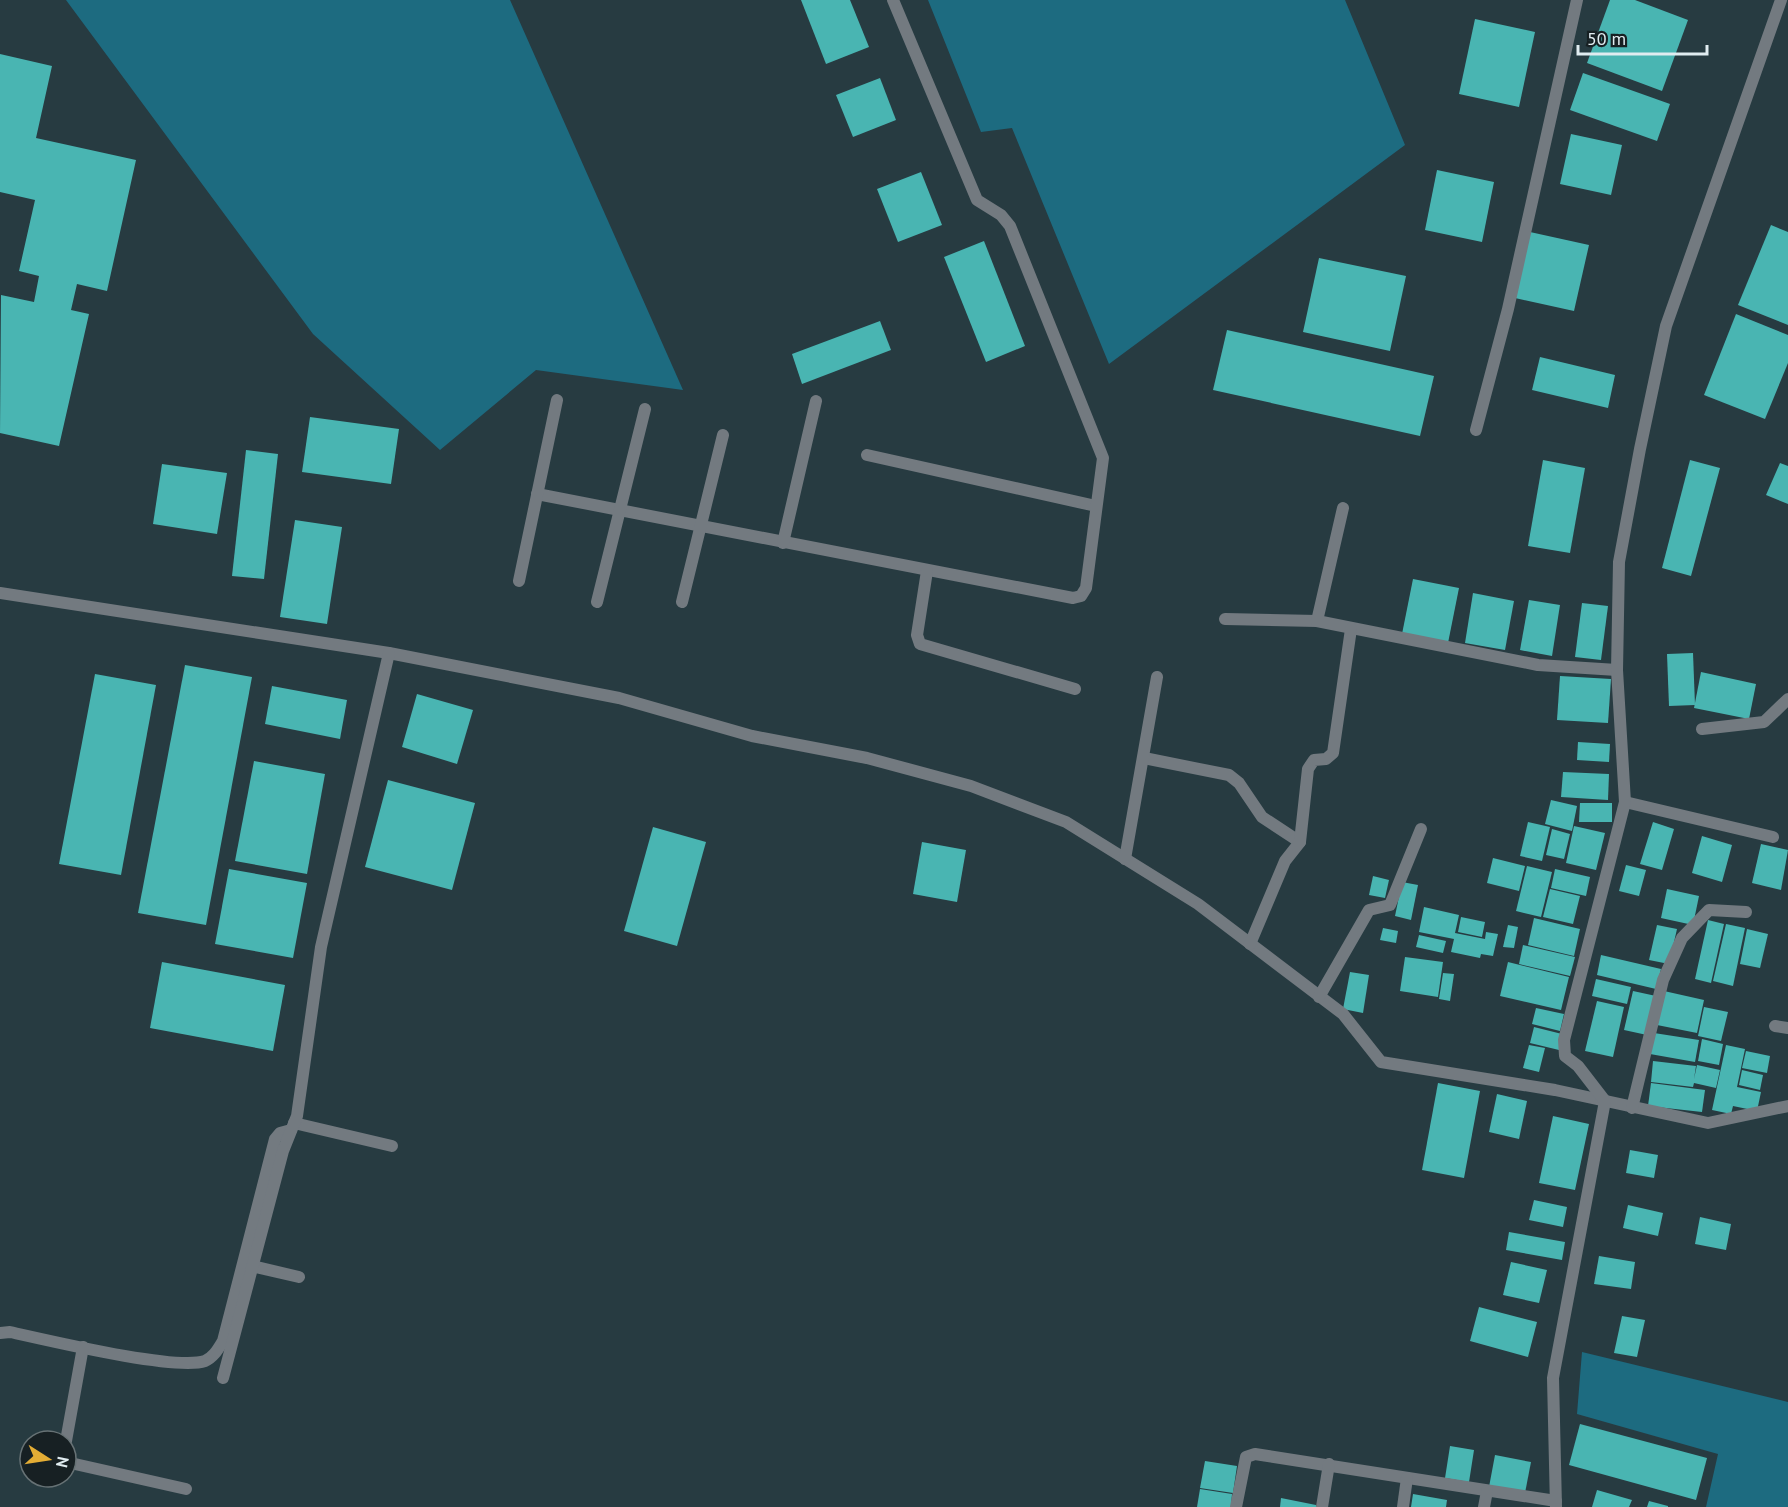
<svg xmlns="http://www.w3.org/2000/svg" width="1788" height="1507" viewBox="0 0 1788 1507" font-family="'PT Sans',sans-serif">
  <style>
    .green { fill: #1d6b80 }
    .building { fill: #49b5b2 }
    .lines { fill: none; stroke-linecap: round; stroke-linejoin: round }
    .minor { stroke: #737a80; stroke-width: 12 }
    .tertiary { stroke: #737a80; stroke-width: 12 }
  </style>
  <rect width="100%" height="100%" fill="#273b41"/>
  <g class="green">
    <polygon points="66,0 510,0 683,390 536,370 440,450 313,334"/>
    <polygon points="928,0 1345,0 1405,145 1109,364 1012,128 981,132"/>
    <polygon points="1582,1352 1788,1402 1788,1507 1706,1507 1718,1454 1577,1414"/>
  </g>
  <g class="building">
    <polygon points="801,0 850,0 869,47 826,64"/>
    <polygon points="1610,0 1635,0 1688,20 1662,91 1587,63"/>
    <polygon points="1475,19 1535,32 1519,107 1459,94"/>
    <polygon points="0,54 52,66 36,138 136,160 107,291 77,284 71,310 89,314 59,446 0,433 1,295 34,302 39,276 19,271 35,200 0,192"/>
    <polygon points="1583,73 1670,104 1657,141 1570,110"/>
    <polygon points="880,78 896,120 853,137 836,95"/>
    <polygon points="1571,134 1622,145 1611,195 1560,184"/>
    <polygon points="1437,170 1494,182 1482,242 1425,230"/>
    <polygon points="921,172 942,225 898,242 877,189"/>
    <polygon points="1771,225 1788,232 1788,325 1738,305"/>
    <polygon points="1530,232 1589,245 1574,311 1515,298"/>
    <polygon points="984,241 1025,346 986,362 944,257"/>
    <polygon points="1319,258 1406,276 1390,351 1303,332"/>
    <polygon points="1736,314 1788,335 1788,363 1765,419 1704,395"/>
    <polygon points="880,321 891,350 802,384 792,354"/>
    <polygon points="1227,330 1434,376 1420,436 1213,390"/>
    <polygon points="1540,357 1615,375 1608,408 1532,390"/>
    <polygon points="310,417 399,429 391,484 302,472"/>
    <polygon points="246,450 278,454 264,579 232,576"/>
    <polygon points="1543,460 1585,468 1570,553 1528,546"/>
    <polygon points="1690,460 1720,468 1691,576 1662,568"/>
    <polygon points="1780,463 1788,466 1788,504 1766,495"/>
    <polygon points="162,464 227,473 217,534 153,524"/>
    <polygon points="295,520 342,527 327,624 280,617"/>
    <polygon points="1413,579 1459,588 1448,643 1402,634"/>
    <polygon points="1473,593 1514,601 1505,650 1465,643"/>
    <polygon points="1529,600 1560,605 1552,656 1520,650"/>
    <polygon points="1582,603 1608,606 1601,660 1575,657"/>
    <polygon points="1693,653 1695,705 1669,706 1667,654"/>
    <polygon points="185,665 252,677 206,925 138,913"/>
    <polygon points="1701,672 1756,684 1749,719 1694,708"/>
    <polygon points="95,674 156,685 121,875 59,864"/>
    <polygon points="1560,676 1611,679 1608,723 1557,720"/>
    <polygon points="272,686 347,700 340,739 265,724"/>
    <polygon points="417,694 473,710 457,764 402,747"/>
    <polygon points="1578,742 1610,744 1609,762 1577,760"/>
    <polygon points="254,761 325,774 307,874 235,861"/>
    <polygon points="1563,772 1609,774 1608,800 1561,797"/>
    <polygon points="388,780 475,803 452,890 365,867"/>
    <polygon points="1551,800 1577,806 1572,831 1545,824"/>
    <polygon points="1580,803 1612,803 1612,822 1579,822"/>
    <polygon points="1528,822 1550,827 1542,861 1520,856"/>
    <polygon points="1653,822 1674,829 1662,870 1640,864"/>
    <polygon points="1574,826 1605,833 1596,870 1566,863"/>
    <polygon points="653,827 706,842 677,946 624,931"/>
    <polygon points="1552,829 1570,834 1564,859 1546,855"/>
    <polygon points="1702,836 1732,845 1722,882 1692,873"/>
    <polygon points="922,842 966,850 957,902 913,894"/>
    <polygon points="1761,844 1788,850 1781,890 1752,883"/>
    <polygon points="1493,858 1525,866 1519,891 1487,883"/>
    <polygon points="1626,865 1646,870 1639,896 1619,891"/>
    <polygon points="1527,866 1552,872 1541,917 1516,911"/>
    <polygon points="229,869 307,883 293,958 215,944"/>
    <polygon points="1555,869 1590,877 1586,896 1551,888"/>
    <polygon points="1373,876 1389,880 1385,898 1369,895"/>
    <polygon points="1402,882 1418,885 1411,920 1395,916"/>
    <polygon points="1550,889 1580,896 1573,924 1543,917"/>
    <polygon points="1667,889 1699,896 1693,925 1661,918"/>
    <polygon points="1424,907 1459,915 1455,933 1485,939 1486,932 1498,934 1493,956 1481,954 1480,958 1451,952 1454,939 1419,932"/>
    <polygon points="1461,917 1485,922 1482,937 1458,932"/>
    <polygon points="1534,918 1580,929 1574,956 1528,945"/>
    <polygon points="1708,920 1724,924 1711,983 1695,979"/>
    <polygon points="1726,924 1745,928 1733,986 1713,981"/>
    <polygon points="1508,925 1518,927 1514,948 1503,947"/>
    <polygon points="1657,925 1677,929 1669,964 1649,960"/>
    <polygon points="1383,928 1398,931 1396,943 1380,940"/>
    <polygon points="1747,929 1768,934 1760,968 1740,964"/>
    <polygon points="1419,935 1446,941 1443,953 1416,947"/>
    <polygon points="1523,945 1575,957 1570,976 1519,964"/>
    <polygon points="1601,955 1661,969 1656,989 1597,975"/>
    <polygon points="1405,957 1443,962 1438,997 1400,991"/>
    <polygon points="162,962 285,985 273,1051 150,1028"/>
    <polygon points="1508,962 1569,977 1561,1010 1500,996"/>
    <polygon points="1350,972 1369,975 1363,1013 1343,1009"/>
    <polygon points="1443,973 1454,974 1450,1001 1439,999"/>
    <polygon points="1596,979 1631,987 1627,1004 1592,996"/>
    <polygon points="1633,991 1656,996 1647,1035 1624,1030"/>
    <polygon points="1664,991 1704,1000 1697,1033 1657,1025"/>
    <polygon points="1597,1001 1624,1007 1613,1057 1585,1051"/>
    <polygon points="1704,1007 1728,1012 1721,1041 1698,1036"/>
    <polygon points="1536,1008 1564,1014 1560,1031 1532,1024"/>
    <polygon points="1534,1027 1562,1034 1559,1050 1530,1043"/>
    <polygon points="1654,1033 1699,1040 1695,1062 1650,1054"/>
    <polygon points="1702,1039 1723,1044 1719,1065 1698,1061"/>
    <polygon points="1529,1045 1545,1048 1539,1072 1523,1068"/>
    <polygon points="1726,1045 1745,1049 1737,1087 1761,1092 1757,1111 1733,1106 1731,1114 1712,1110"/>
    <polygon points="1746,1051 1770,1056 1767,1073 1742,1068"/>
    <polygon points="1653,1061 1696,1066 1694,1079 1697,1065 1720,1070 1716,1088 1694,1083 1693,1087 1651,1082"/>
    <polygon points="1742,1070 1763,1075 1760,1090 1739,1085"/>
    <polygon points="1438,1083 1480,1091 1464,1178 1422,1170"/>
    <polygon points="1651,1083 1705,1090 1702,1112 1648,1106"/>
    <polygon points="1497,1094 1527,1101 1519,1139 1489,1132"/>
    <polygon points="1553,1116 1589,1124 1575,1190 1539,1183"/>
    <polygon points="1630,1150 1658,1155 1654,1178 1626,1173"/>
    <polygon points="1534,1200 1567,1207 1563,1227 1529,1220"/>
    <polygon points="1628,1205 1663,1213 1658,1236 1623,1228"/>
    <polygon points="1700,1217 1731,1224 1726,1250 1695,1244"/>
    <polygon points="1509,1232 1565,1242 1562,1260 1506,1250"/>
    <polygon points="1599,1256 1635,1262 1631,1289 1594,1284"/>
    <polygon points="1511,1262 1547,1270 1539,1303 1503,1295"/>
    <polygon points="1479,1307 1537,1322 1528,1357 1470,1341"/>
    <polygon points="1622,1316 1645,1320 1637,1357 1614,1353"/>
    <polygon points="1580,1424 1707,1458 1696,1500 1569,1465"/>
    <polygon points="1450,1446 1474,1450 1469,1482 1445,1478"/>
    <polygon points="1495,1455 1531,1462 1525,1493 1489,1487"/>
    <polygon points="1205,1461 1237,1466 1233,1493 1200,1488"/>
    <polygon points="1200,1489 1232,1494 1231,1507 1197,1507"/>
    <polygon points="1597,1490 1632,1500 1629,1507 1592,1507"/>
    <polygon points="1413,1494 1447,1500 1446,1507 1411,1507"/>
    <polygon points="1281,1498 1316,1505 1316,1507 1280,1507"/>
    <polygon points="1649,1501 1668,1506 1668,1507 1647,1507"/>
  </g>
  <g class="lines">
    <g class="minor">
      <polyline points="1476,430 1508,309 1577,0"/>
      <polyline points="867,455 1096,506"/>
      <polyline points="537,494 1073,598 1081,596 1086,588 1103,458 1010,226 1001,215 977,200 893,0"/>
      <polyline points="783,543 816,401"/>
      <polyline points="927,571 917,635 920,644 1075,689"/>
      <polyline points="519,581 557,400"/>
      <polyline points="0,593 389,653 619,698 752,736 867,758 971,786 1066,822 1198,904 1343,1014 1381,1062 1555,1090 1708,1123 1788,1106"/>
      <polyline points="597,602 645,409"/>
      <polyline points="682,602 723,435"/>
      <polyline points="1225,619 1317,621 1538,665 1617,670"/>
      <polyline points="1317,621 1343,508"/>
      <polyline points="1702,729 1764,722 1788,699"/>
      <polyline points="1144,758 1229,775 1239,783 1262,817 1300,842"/>
      <polyline points="1625,802 1773,837"/>
      <polyline points="1125,859 1157,677"/>
      <polyline points="1250,944 1285,861 1300,842 1308,769 1314,760 1326,759 1333,753 1351,629"/>
      <polyline points="1319,997 1369,910 1390,905 1421,829"/>
      <polyline points="1775,1026 1788,1028"/>
      <polyline points="1632,1108 1663,980 1682,938 1709,910 1746,912"/>
      <polyline points="294,1123 392,1146"/>
      <polyline points="252,1266 299,1277"/>
      <path d="M0 1333 10 1332C47 1340 175 1371 205 1361 214 1357 218 1349 223 1341L275 1139 280 1133 291 1130"/>
      <polyline points="223,1378 283,1151 297,1116 321,947 389,653"/>
      <polyline points="66,1441 83,1347"/>
      <polyline points="66,1462 186,1489"/>
      <polyline points="1236,1507 1246,1457 1255,1454 1556,1501"/>
      <polyline points="1322,1507 1329,1464"/>
      <polyline points="1403,1507 1407,1478"/>
      <polyline points="1484,1507 1487,1491"/>
    </g>
    <polyline class="tertiary" points="1556,1507 1553,1378 1605,1101 1578,1066 1565,1056 1564,1040 1625,802 1617,670 1619,562 1640,449 1666,326 1781,0"/>
  </g>
  <g transform="translate(48 1459) rotate(102)"><circle r="28" fill="#172023" stroke="#677275" stroke-width="1.5"/>
  <path d="M0-4.5L10 22L0 15L-10 22Z" fill="#e4ad35"/>
  <text y="-9" font-size="16" font-weight="bold" text-anchor="middle" fill="#e0ecf0">N</text>
  </g>
  <path d="M1578 45v9h129v-9" fill="none" stroke="#e0ecf0" stroke-width="3"/>
  <text x="1587" y="45" font-size="18" fill="#e0ecf0" stroke="#172023" stroke-width="4.5" paint-order="stroke">50 m</text>
</svg>
